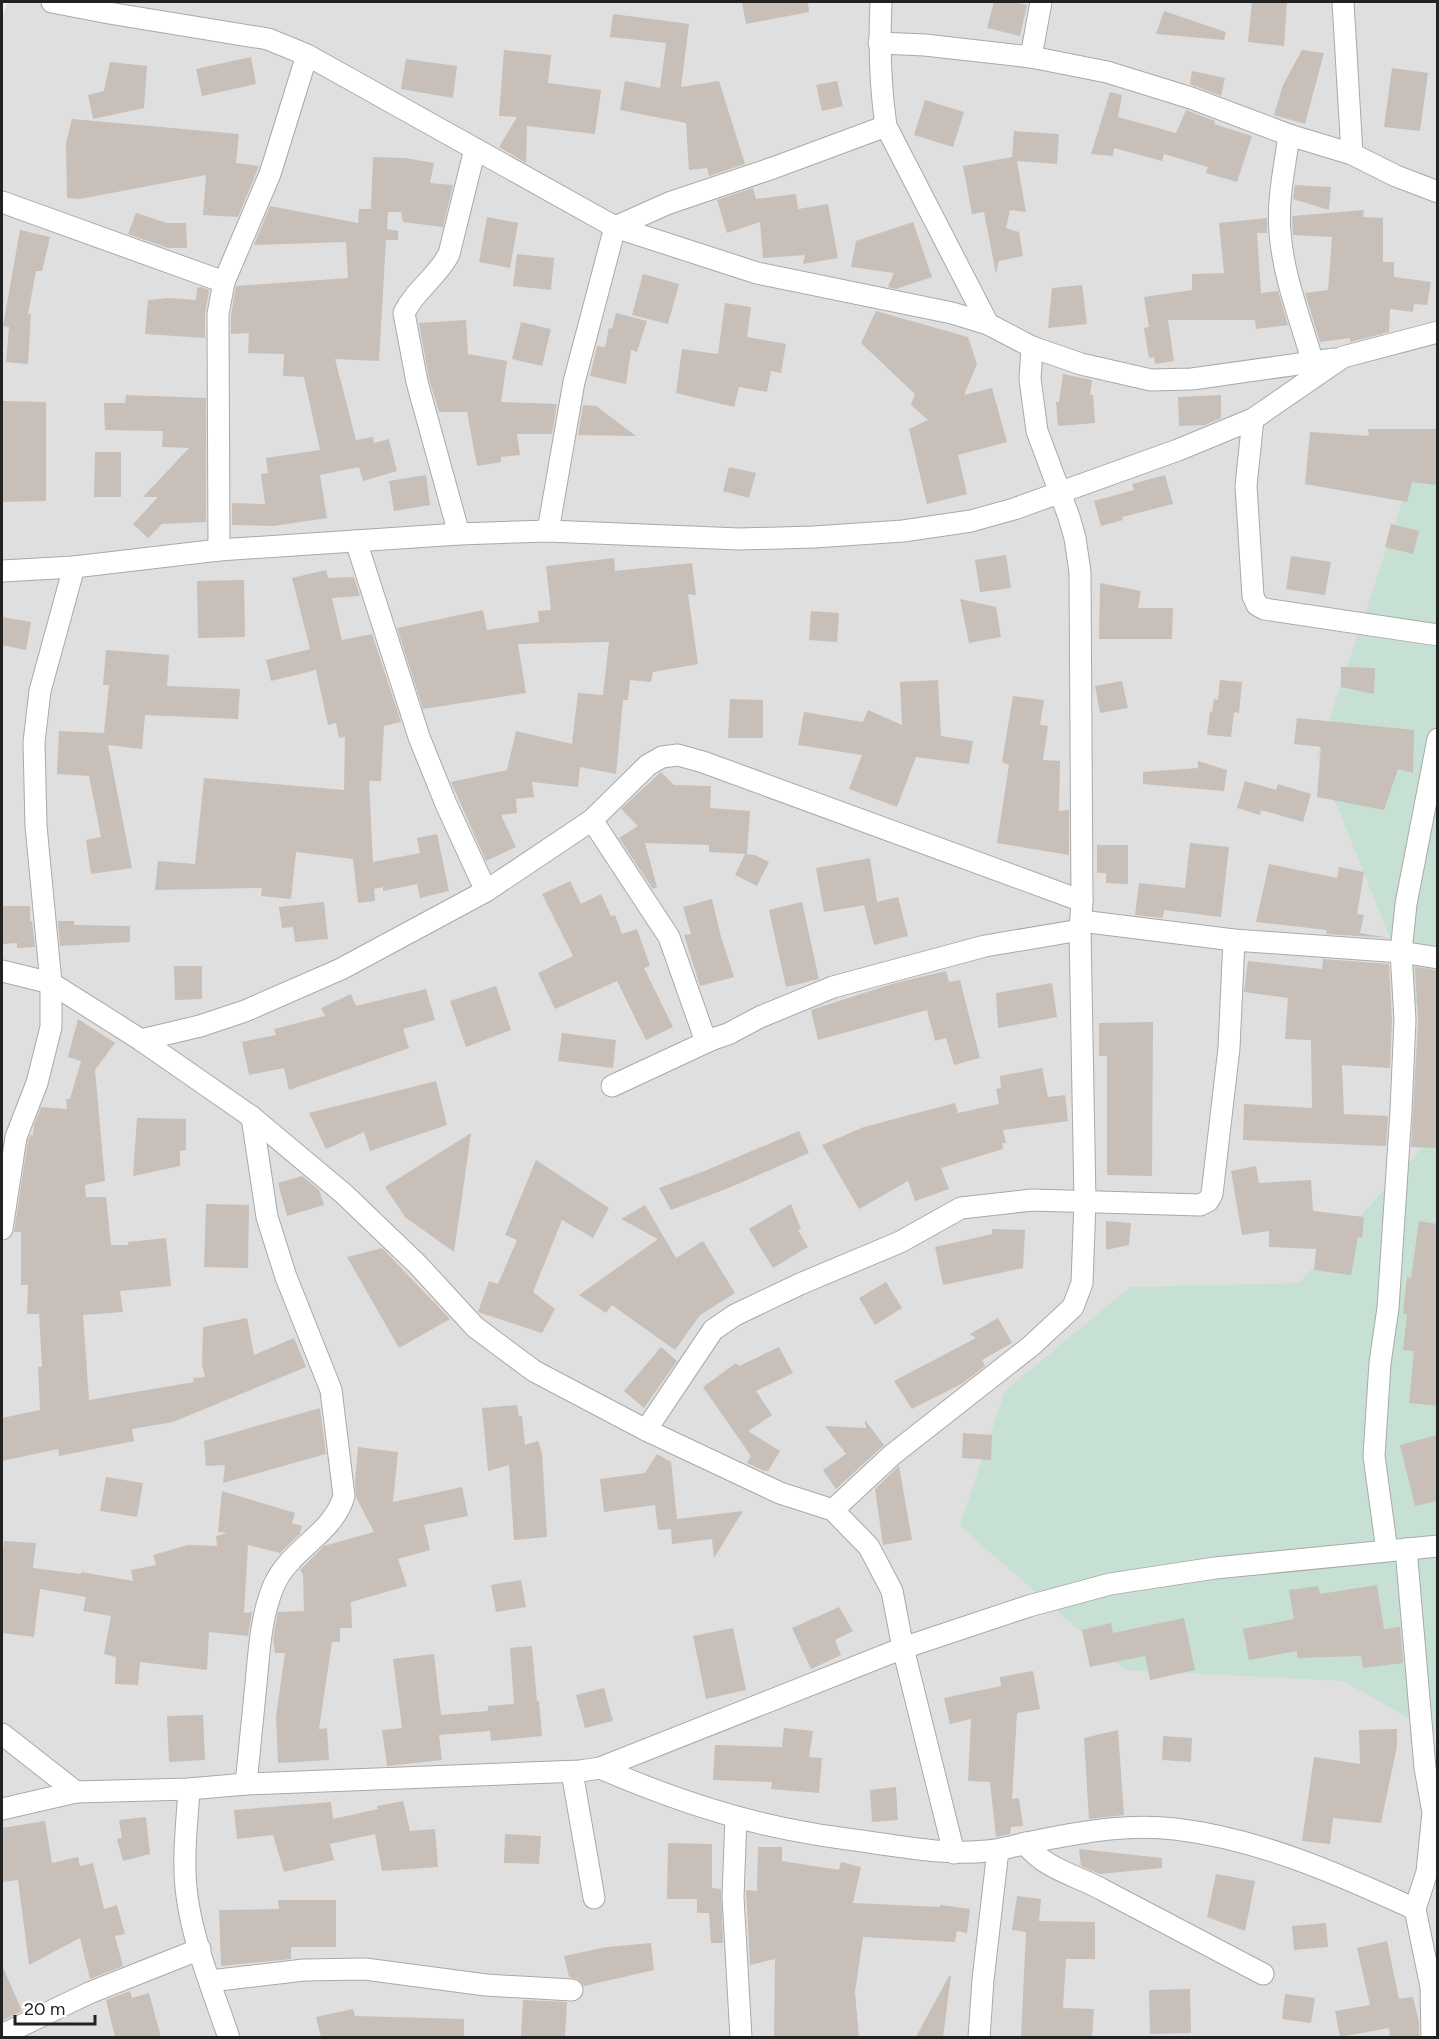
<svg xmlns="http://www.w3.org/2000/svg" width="1439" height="2039" viewBox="0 0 1439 2039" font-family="Figtree,sans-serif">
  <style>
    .residential { fill: #e0dfdf }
    .wetland { fill: #c6e0d4 }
    .building { fill: #c7bfb8 }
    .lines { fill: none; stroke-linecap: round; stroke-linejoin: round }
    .street-casing { stroke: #a9a9a9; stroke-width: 23 }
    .street { stroke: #fff; stroke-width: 21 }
  </style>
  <rect width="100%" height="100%" fill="#f2efe9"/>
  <polygon class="residential" points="8,2 1437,2 1437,2037 2,2037 2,18"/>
  <g class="wetland">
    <polygon points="1437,425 1437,1056 1317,756 1411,475"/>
    <polygon points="1437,1132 1437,1734 1343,1681 1125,1670 960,1526 1005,1391 1130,1287 1299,1283"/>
  </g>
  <g class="building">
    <polygon points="742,2 808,2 809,12 746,24"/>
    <polygon points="994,2 1013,2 1027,5 1020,36 987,28"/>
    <polygon points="1252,2 1287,2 1284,46 1248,42"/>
    <polygon points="1164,11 1226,32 1224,40 1156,34"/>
    <polygon points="613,14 689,24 681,87 719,81 745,164 709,176 707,168 689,170 686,123 620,110 625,81 660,88 666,43 610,37"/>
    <polygon points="504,50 551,55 548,83 601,90 595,134 527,126 526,163 499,147 517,117 499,116"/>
    <polygon points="1302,50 1324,53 1305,124 1274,115 1283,85"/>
    <polygon points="251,57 256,84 202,96 196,69"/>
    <polygon points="406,59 457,66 453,98 401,89"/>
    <polygon points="110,62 147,66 144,108 93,119 88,95 104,91"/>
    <polygon points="1392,68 1428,73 1420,131 1384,127"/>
    <polygon points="1192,71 1225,78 1221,96 1190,84"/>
    <polygon points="837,81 843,106 822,111 816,85"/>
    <polygon points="1110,92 1122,95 1118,117 1176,133 1186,110 1215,121 1214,124 1252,136 1237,182 1206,173 1208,167 1164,154 1162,161 1114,148 1113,156 1091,154"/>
    <polygon points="925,100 964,112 953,147 914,135"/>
    <polygon points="72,119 239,134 236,163 259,166 238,217 203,215 206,175 80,199 67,198 66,143"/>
    <polygon points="1014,131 1059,134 1057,164 1017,161 1026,212 1010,210 1006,228 1019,232 1023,256 999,261 996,274 984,212 972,214 963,166 1012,157"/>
    <polygon points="373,157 405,158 434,163 430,183 453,185 443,227 403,222 401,212 388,212 387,229 398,231 398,240 386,240 379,361 335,359 356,440 373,437 374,443 389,439 397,471 363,481 359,467 320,475 327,518 274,526 232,525 232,503 265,504 261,474 268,473 266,458 320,450 304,377 283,376 284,354 248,353 249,333 231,334 231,315 236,286 348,278 346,242 254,245 270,206 358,223 359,209 371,209"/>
    <polygon points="1295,185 1331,187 1329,210 1293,199"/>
    <polygon points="753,188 756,199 796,194 798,209 828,204 838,258 803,264 805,255 763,258 760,222 727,233 717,200"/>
    <polygon points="1364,210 1363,217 1383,218 1383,262 1394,262 1394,277 1431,282 1427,305 1414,304 1413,312 1390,309 1389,332 1350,342 1350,338 1320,342 1305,293 1328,290 1332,237 1293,235 1292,216"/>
    <polygon points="136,213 167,223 186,223 187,248 168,248 128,234"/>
    <polygon points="487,217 518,223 510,268 479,262"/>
    <polygon points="1267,218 1267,233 1257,233 1261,293 1278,291 1288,325 1256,329 1255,320 1168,320 1174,361 1155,364 1154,357 1149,358 1144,328 1149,327 1144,297 1192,290 1192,274 1224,273 1219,223"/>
    <polygon points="913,222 932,277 896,289 888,287 894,273 851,267 856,241"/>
    <polygon points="20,230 50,237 42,271 36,271 28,314 31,314 28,364 6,362 9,327 3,326"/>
    <polygon points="517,254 554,258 551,290 513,286"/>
    <polygon points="643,274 679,284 668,324 632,315"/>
    <polygon points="1082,285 1087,324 1048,328 1052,288"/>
    <polygon points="201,287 209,290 205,314 205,338 145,334 148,300 169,298 196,300 197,288"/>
    <polygon points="725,303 751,307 747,337 786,344 781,373 771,371 767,392 739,387 734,407 676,393 682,349 718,354"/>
    <polygon points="876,311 968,337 977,364 964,395 992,388 1007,442 958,455 967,494 927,504 909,429 928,420 911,405 915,394 861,343"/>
    <polygon points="616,313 647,321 637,352 631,350 626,384 590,376 597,346 605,347 609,328 612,329"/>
    <polygon points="466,320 468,354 507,361 501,402 557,404 552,434 517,434 520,455 501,457 501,462 477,466 467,412 439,412 429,379 419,323"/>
    <polygon points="521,322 551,329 542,366 512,359"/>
    <polygon points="1063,374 1092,380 1090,395 1093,395 1095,423 1058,426 1056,402 1059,402"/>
    <polygon points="126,395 206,398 206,522 162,524 148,538 133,524 158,497 143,497 189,448 162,447 163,431 105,430 104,403 125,403"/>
    <polygon points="1221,395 1221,418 1205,425 1179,426 1178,397"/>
    <polygon points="2,401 46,402 46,501 2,502"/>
    <polygon points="583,405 596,406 636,436 578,435"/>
    <polygon points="1368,429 1437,429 1437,485 1412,482 1407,502 1305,484 1310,432 1369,436"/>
    <polygon points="95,452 121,452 121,497 94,497"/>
    <polygon points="729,467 756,473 749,498 723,491"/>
    <polygon points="426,475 430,505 394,511 389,481"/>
    <polygon points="1165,475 1173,504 1122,517 1123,520 1101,526 1094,501 1134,490 1132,484"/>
    <polygon points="1391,524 1419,531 1413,554 1385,547"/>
    <polygon points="1006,555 1011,588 980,592 975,560"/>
    <polygon points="1291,556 1331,562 1325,595 1286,589"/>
    <polygon points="614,558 615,571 692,563 696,595 688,594 698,664 653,672 651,682 630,680 628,700 623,700 616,774 580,767 578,787 532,782 534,797 516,799 517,813 501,815 516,847 486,861 451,782 507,770 516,731 572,744 578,693 603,695 609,642 518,644 526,693 423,709 397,628 483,610 487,630 539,622 538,611 551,610 546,566"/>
    <polygon points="326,570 328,578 354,577 360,596 332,598 342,640 372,634 401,722 384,726 381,781 369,781 373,862 420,853 417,838 437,834 449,891 420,898 417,884 383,891 383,887 374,889 375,901 358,903 353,859 296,852 291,899 261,896 262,888 155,890 158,861 195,864 204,778 344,790 345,737 339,738 336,723 328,725 316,670 271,681 266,660 310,649 292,578"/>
    <polygon points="244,580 245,637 198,638 197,581"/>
    <polygon points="1100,583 1141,591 1138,608 1173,608 1172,639 1099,639"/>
    <polygon points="960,599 996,607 1001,637 969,643"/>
    <polygon points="811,611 839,613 837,642 809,640"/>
    <polygon points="2,617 31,622 26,650 2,645"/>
    <polygon points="106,650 169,655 167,686 240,689 238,719 145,715 142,749 108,745 132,868 91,874 86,840 101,837 89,776 57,774 59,731 104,733 109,685 103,685"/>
    <polygon points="1341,667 1375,668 1374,694 1341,687"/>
    <polygon points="938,680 941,736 973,741 969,764 916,757 897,807 849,789 862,755 798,745 804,712 863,722 868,710 902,725 900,682"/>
    <polygon points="1220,680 1242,682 1239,713 1234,712 1231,737 1207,735 1210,712 1212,712 1214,699 1218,700"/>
    <polygon points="1122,681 1128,708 1100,713 1095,686"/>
    <polygon points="1013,696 1044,700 1040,725 1048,726 1043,760 1060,761 1059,811 1069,810 1069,855 997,843 1009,765 1002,762"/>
    <polygon points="730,699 763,700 763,738 728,738"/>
    <polygon points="1297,718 1414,730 1413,773 1398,769 1384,810 1317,797 1321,747 1294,744"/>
    <polygon points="1198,761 1227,770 1224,791 1143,784 1143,772 1198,768"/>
    <polygon points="661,772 674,785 711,786 710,808 750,811 747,854 709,852 709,845 645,843 657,887 653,889 619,838 638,826 621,809"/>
    <polygon points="1245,781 1276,790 1278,784 1311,794 1303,822 1261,810 1260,815 1237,808"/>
    <polygon points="1190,843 1229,847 1221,917 1164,910 1163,918 1135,915 1139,883 1185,888"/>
    <polygon points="1097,845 1128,845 1128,884 1106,883 1106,873 1097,873"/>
    <polygon points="745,854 755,855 769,862 757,886 735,875"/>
    <polygon points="870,858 877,902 898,897 908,936 874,945 864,905 872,904 824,912 816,868"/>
    <polygon points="1269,864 1337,878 1339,867 1364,872 1357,914 1364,915 1360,933 1390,938 1326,934 1327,930 1256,922"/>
    <polygon points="570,881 581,904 601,894 611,916 615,915 622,934 637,929 650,966 644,968 673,1027 646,1040 617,981 555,1009 538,973 573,956 542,894"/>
    <polygon points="712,899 721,937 734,977 700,986 684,935 691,934 683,907"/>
    <polygon points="324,902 328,939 295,942 293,927 282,928 279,907"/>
    <polygon points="802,902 819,979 786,987 769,910"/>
    <polygon points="2,906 30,906 30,921 32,921 35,947 17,948 17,943 2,944"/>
    <polygon points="58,921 74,921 74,925 130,926 130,942 60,946"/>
    <polygon points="1323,959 1389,964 1392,1020 1390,1068 1342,1065 1344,1114 1388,1116 1386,1146 1243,1140 1244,1104 1312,1108 1311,1040 1285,1039 1288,998 1244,992 1248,961 1322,969"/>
    <polygon points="174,966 202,966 202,999 175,1000"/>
    <polygon points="1415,967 1437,970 1437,1148 1411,1147 1418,1021"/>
    <polygon points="946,971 949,982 960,980 980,1058 954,1065 946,1038 935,1041 927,1010 818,1040 811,1010 892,984"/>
    <polygon points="1052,983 1057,1017 998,1028 996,993"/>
    <polygon points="496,986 511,1030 466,1047 450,1001"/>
    <polygon points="426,989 435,1020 403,1029 409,1048 289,1090 284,1068 249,1075 242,1042 276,1035 274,1029 325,1016 321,1008 351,994 356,1006"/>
    <polygon points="78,1019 115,1043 95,1070 105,1181 85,1185 86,1197 106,1197 111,1245 128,1245 128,1242 166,1238 171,1286 120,1291 123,1312 83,1315 89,1400 194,1382 193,1378 205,1377 202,1365 203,1327 247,1318 254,1355 294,1338 306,1367 173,1422 132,1429 134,1441 59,1456 58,1449 2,1461 2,1418 40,1410 38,1367 42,1367 39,1314 27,1314 28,1285 21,1285 21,1232 14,1232 28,1140 30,1135 33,1135 34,1125 41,1107 67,1109 66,1099 70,1099 81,1061 68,1057"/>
    <polygon points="1153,1022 1152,1176 1107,1175 1107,1056 1099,1056 1099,1023"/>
    <polygon points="562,1033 616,1040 613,1068 558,1061"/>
    <polygon points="1042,1068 1048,1097 1065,1095 1068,1121 1003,1130 1006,1143 1002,1143 1003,1149 941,1168 949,1189 915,1201 908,1181 859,1209 822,1145 864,1127 955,1103 958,1113 999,1104 996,1089 1001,1088 1000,1076"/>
    <polygon points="436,1081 447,1125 370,1151 364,1132 326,1149 309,1113"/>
    <polygon points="137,1118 186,1119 186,1150 180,1151 180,1166 133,1176"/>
    <polygon points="799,1131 809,1153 731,1187 671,1210 659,1188 707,1170"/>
    <polygon points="471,1133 462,1197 454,1252 405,1217 385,1187"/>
    <polygon points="536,1160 609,1208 593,1238 562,1220 533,1292 555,1309 542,1333 478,1312 489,1281 498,1284 517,1240 505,1235"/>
    <polygon points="1256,1166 1259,1183 1311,1180 1313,1211 1364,1217 1362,1238 1358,1237 1351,1275 1314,1270 1316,1249 1269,1247 1269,1231 1242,1235 1231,1171"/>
    <polygon points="302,1176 319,1190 324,1205 287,1216 278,1183"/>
    <polygon points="206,1204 249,1205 248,1268 204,1267"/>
    <polygon points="791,1204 801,1229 798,1230 808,1247 773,1268 749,1229"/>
    <polygon points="645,1205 676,1258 703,1241 735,1293 700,1315 675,1350 612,1305 606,1313 579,1295 658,1239 621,1219"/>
    <polygon points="1106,1221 1131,1223 1129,1245 1106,1250"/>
    <polygon points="1419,1221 1437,1224 1437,1406 1409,1403 1414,1351 1403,1350 1407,1314 1403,1314 1407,1277 1411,1278"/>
    <polygon points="992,1229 1025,1230 1023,1268 943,1285 935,1247 992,1234"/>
    <polygon points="382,1248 450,1319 399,1348 347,1257"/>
    <polygon points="886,1282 902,1308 875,1325 859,1298"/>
    <polygon points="998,1318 1012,1343 982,1360 985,1366 963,1383 912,1409 894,1381 976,1338 970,1334"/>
    <polygon points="661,1347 677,1361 644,1408 624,1391"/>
    <polygon points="779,1347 793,1373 756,1391 772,1415 748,1431 780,1451 768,1471 764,1471 747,1463 751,1456 703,1387 736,1363 739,1366"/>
    <polygon points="517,1405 519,1416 522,1416 525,1445 538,1441 542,1453 547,1537 514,1540 509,1465 488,1471 482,1408"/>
    <polygon points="320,1408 326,1454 223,1483 225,1465 206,1466 204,1441"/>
    <polygon points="865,1420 884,1445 836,1489 823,1470 846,1454 825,1426 866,1428"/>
    <polygon points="963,1433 992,1435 991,1460 962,1458"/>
    <polygon points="1437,1435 1437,1501 1415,1506 1400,1445"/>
    <polygon points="358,1447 398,1452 393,1502 462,1487 468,1516 424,1525 430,1550 398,1559 407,1586 351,1602 352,1628 340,1628 340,1642 332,1642 319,1729 327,1728 329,1760 278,1763 276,1717 285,1653 275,1653 273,1639 278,1612 304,1611 303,1574 300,1570 324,1546 374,1532 356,1497 355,1481"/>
    <polygon points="657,1454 671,1462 677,1519 743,1511 714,1558 712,1539 672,1544 671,1529 658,1530 655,1505 604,1512 600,1479 645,1473"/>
    <polygon points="899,1466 912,1540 883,1545 875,1489"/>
    <polygon points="106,1477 143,1483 137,1517 100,1511"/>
    <polygon points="222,1491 295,1513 292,1523 302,1526 300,1534 280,1553 248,1545 244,1613 252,1612 248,1636 209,1632 207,1670 140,1662 138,1685 115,1684 116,1657 104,1654 111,1616 83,1611 86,1597 40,1589 34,1637 2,1633 2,1564 4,1541 36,1543 33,1568 81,1574 81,1572 133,1581 131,1570 156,1565 153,1555 188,1545 217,1546 216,1536 227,1533 218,1532"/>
    <polygon points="521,1580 526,1607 496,1612 491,1585"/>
    <polygon points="1377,1585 1384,1629 1400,1627 1403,1663 1363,1668 1361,1656 1297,1658 1297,1651 1249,1660 1243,1629 1294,1619 1289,1590 1318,1586 1320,1594"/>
    <polygon points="839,1607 853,1631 835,1640 841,1655 811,1669 792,1628"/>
    <polygon points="1184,1618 1195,1670 1150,1680 1145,1656 1090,1667 1082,1630 1111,1623 1113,1633"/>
    <polygon points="733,1628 746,1690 706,1699 693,1636"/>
    <polygon points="532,1646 537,1701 539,1701 542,1736 491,1741 490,1731 439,1735 442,1760 387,1766 382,1730 402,1728 393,1659 434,1654 441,1715 488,1711 488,1706 514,1704 510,1648"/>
    <polygon points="1033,1671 1040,1709 1017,1713 1012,1799 1019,1798 1023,1826 1011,1827 1010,1834 996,1837 990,1782 968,1781 971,1719 950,1724 944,1698 1001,1686 1000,1677"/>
    <polygon points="604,1688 613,1721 585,1728 576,1695"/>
    <polygon points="203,1715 205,1760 169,1762 167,1716"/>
    <polygon points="784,1728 813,1731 809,1757 822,1758 819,1793 771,1789 772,1782 713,1780 715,1745 782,1747"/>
    <polygon points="1397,1729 1397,1746 1381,1823 1333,1818 1330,1844 1302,1841 1314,1757 1360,1764 1359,1730"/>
    <polygon points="1118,1730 1124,1815 1089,1819 1084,1738"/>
    <polygon points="1163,1736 1192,1738 1191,1762 1162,1760"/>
    <polygon points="896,1787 898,1820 872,1822 870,1790"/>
    <polygon points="403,1801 410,1831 435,1829 438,1867 382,1871 375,1834 330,1844 334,1860 284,1872 273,1835 237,1839 234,1810 331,1802 333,1819 378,1809 377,1806"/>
    <polygon points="146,1817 150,1854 123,1861 117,1839 122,1838 119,1820"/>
    <polygon points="45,1821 52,1863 78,1857 80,1866 93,1863 104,1909 117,1905 125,1934 115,1936 123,1966 90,1979 80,1938 29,1965 18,1880 2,1882 2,1828"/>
    <polygon points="505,1834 541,1836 539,1864 504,1863"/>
    <polygon points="668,1843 712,1844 712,1888 721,1889 723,1943 711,1943 709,1913 697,1913 697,1899 667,1899"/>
    <polygon points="758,1847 782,1847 782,1861 839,1870 841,1862 861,1867 853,1903 940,1907 940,1905 970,1909 967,1933 957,1931 955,1942 863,1937 855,1992 859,2037 774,2037 775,1959 750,1965 746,1890 757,1891"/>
    <polygon points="1079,1849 1162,1858 1162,1868 1100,1874 1081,1866"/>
    <polygon points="1216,1874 1255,1881 1245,1931 1207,1917"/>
    <polygon points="1017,1896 1041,1899 1039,1921 1095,1922 1095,1959 1066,1959 1063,2008 1094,2009 1092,2037 1021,2037 1026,1932 1012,1930"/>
    <polygon points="278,1900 336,1900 336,1947 291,1947 291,1959 221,1966 219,1910 279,1909"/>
    <polygon points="1326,1923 1328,1947 1294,1950 1292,1926"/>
    <polygon points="1387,1941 1399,1999 1413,1997 1419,2022 1419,2037 1390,2037 1389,2028 1340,2037 1335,2011 1370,2005 1357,1948"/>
    <polygon points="651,1943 654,1970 584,1986 578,1979 569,1977 564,1956 607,1947"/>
    <polygon points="2,1965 22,2011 2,2021"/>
    <polygon points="949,1976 951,1976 943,2037 916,2037"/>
    <polygon points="1190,1989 1191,2033 1150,2034 1149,1990"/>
    <polygon points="130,1991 132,1998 149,1993 161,2037 115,2037 106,2000"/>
    <polygon points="1285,1994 1315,1998 1311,2023 1282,2019"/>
    <polygon points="523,2000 567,2002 565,2037 521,2037"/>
    <polygon points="353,2009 355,2016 464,2019 464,2037 321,2037 316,2017"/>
  </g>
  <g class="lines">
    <defs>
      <g id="street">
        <polyline points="52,2 109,13 268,39 307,55 615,227 757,273 952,313 988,324 1032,347 1081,364 1151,380 1192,379 1334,359"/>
        <path d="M881 2C879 44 880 85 886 126L988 324"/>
        <polyline points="1343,2 1352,154"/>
        <polyline points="879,43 925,45 1031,57 1107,72 1191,98 1289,135 1352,154 1396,176 1438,192"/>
        <polyline points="1031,57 1041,2"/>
        <path d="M1289 135C1285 166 1277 200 1280 232 1283 276 1301 321 1313 363"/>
        <polyline points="2,202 224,282"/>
        <polyline points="615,227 669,203 773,168 886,126"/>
        <polyline points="1253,419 1246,486 1253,596 1257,605 1264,609 1438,635"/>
        <polyline points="548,531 574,382 615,227"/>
        <path d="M459 534 417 382 404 313C415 290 438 276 449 254L475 149"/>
        <polyline points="356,541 419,737 446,804 486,891"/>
        <polyline points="219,550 218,314 224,282 270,174 307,55"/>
        <polyline points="2,571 74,567 219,550 459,534 548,531 739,539 814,537 903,531 971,521 1014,509 1178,450 1253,419 1343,357 1438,332"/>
        <polyline points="592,820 669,937 704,1036 713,1039 728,1034 760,1017 833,987 985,946 1080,930"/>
        <polyline points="1081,921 1234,940 1401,952 1438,958"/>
        <polyline points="2,971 51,983 141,1040 252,1117 344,1194 417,1264 475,1327 534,1371 646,1430 780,1493 833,1510 869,1547 892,1591 903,1648 954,1853"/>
        <polyline points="141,1040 200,1026 245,1011 341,969 486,891 592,820 648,765 662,757 678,755 703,762 1082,901"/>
        <polyline points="612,1086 713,1039"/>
        <polyline points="2,1229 16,1137 37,1083 51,1027 51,983 36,826 34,742 40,691 74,567"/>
        <polyline points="646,1430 713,1330 735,1315 800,1284 900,1242 961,1208 1032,1200 1200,1205 1208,1201 1212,1194 1229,1048 1234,940"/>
        <polyline points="833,1510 892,1455 1031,1346 1073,1307 1082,1283 1085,1201 1080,930 1082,901 1080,572 1075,538 1069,517 1037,431 1030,379 1032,347"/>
        <polyline points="1406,1549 1425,1768 1433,1812 1427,1872 1415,1909 1431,1987 1432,2038"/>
        <polyline points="1387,1551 1374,1456 1380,1363 1388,1308 1401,1111 1405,1020 1401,952 1406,904 1438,739"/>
        <polyline points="2,1734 76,1792 189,1789 246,1784 580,1771 600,1768 903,1648 1029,1606 1110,1584 1215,1568 1438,1546"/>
        <path d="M600 1768C665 1796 733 1820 803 1832 827 1837 851 1839 875 1843 912 1848 950 1855 987 1851 1001 1850 1014 1846 1027 1843 1076 1833 1126 1823 1175 1829 1260 1839 1338 1874 1415 1909"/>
        <polyline points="572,1772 594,1898"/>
        <path d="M246 1784C249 1751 253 1717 256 1684 259 1651 261 1615 274 1585 290 1549 333 1534 344 1496L331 1390 286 1277 267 1217 252 1117"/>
        <path d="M189 1789C187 1824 182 1861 187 1896 193 1943 214 1993 229 2038"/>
        <polyline points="2,1809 76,1792"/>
        <polyline points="736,1817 733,1897 741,2038"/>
        <path d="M1025 1843C1044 1869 1076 1875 1103 1890 1157 1918 1210 1946 1263 1974"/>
        <polyline points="210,1981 304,1970 365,1969 486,1985 572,1990"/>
        <polyline points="2,2035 89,1993 200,1949"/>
        <polyline points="979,2038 983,1980 998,1850"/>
      </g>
    </defs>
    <use href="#street" class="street-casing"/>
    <use href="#street" class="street"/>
  </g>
  <rect width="1439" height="2039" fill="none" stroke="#222222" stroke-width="6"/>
  <path d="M15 2015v9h80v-9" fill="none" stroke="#222222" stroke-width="3"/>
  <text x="24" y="2015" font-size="18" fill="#222222" stroke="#ffffff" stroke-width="4.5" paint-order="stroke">20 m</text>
</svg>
